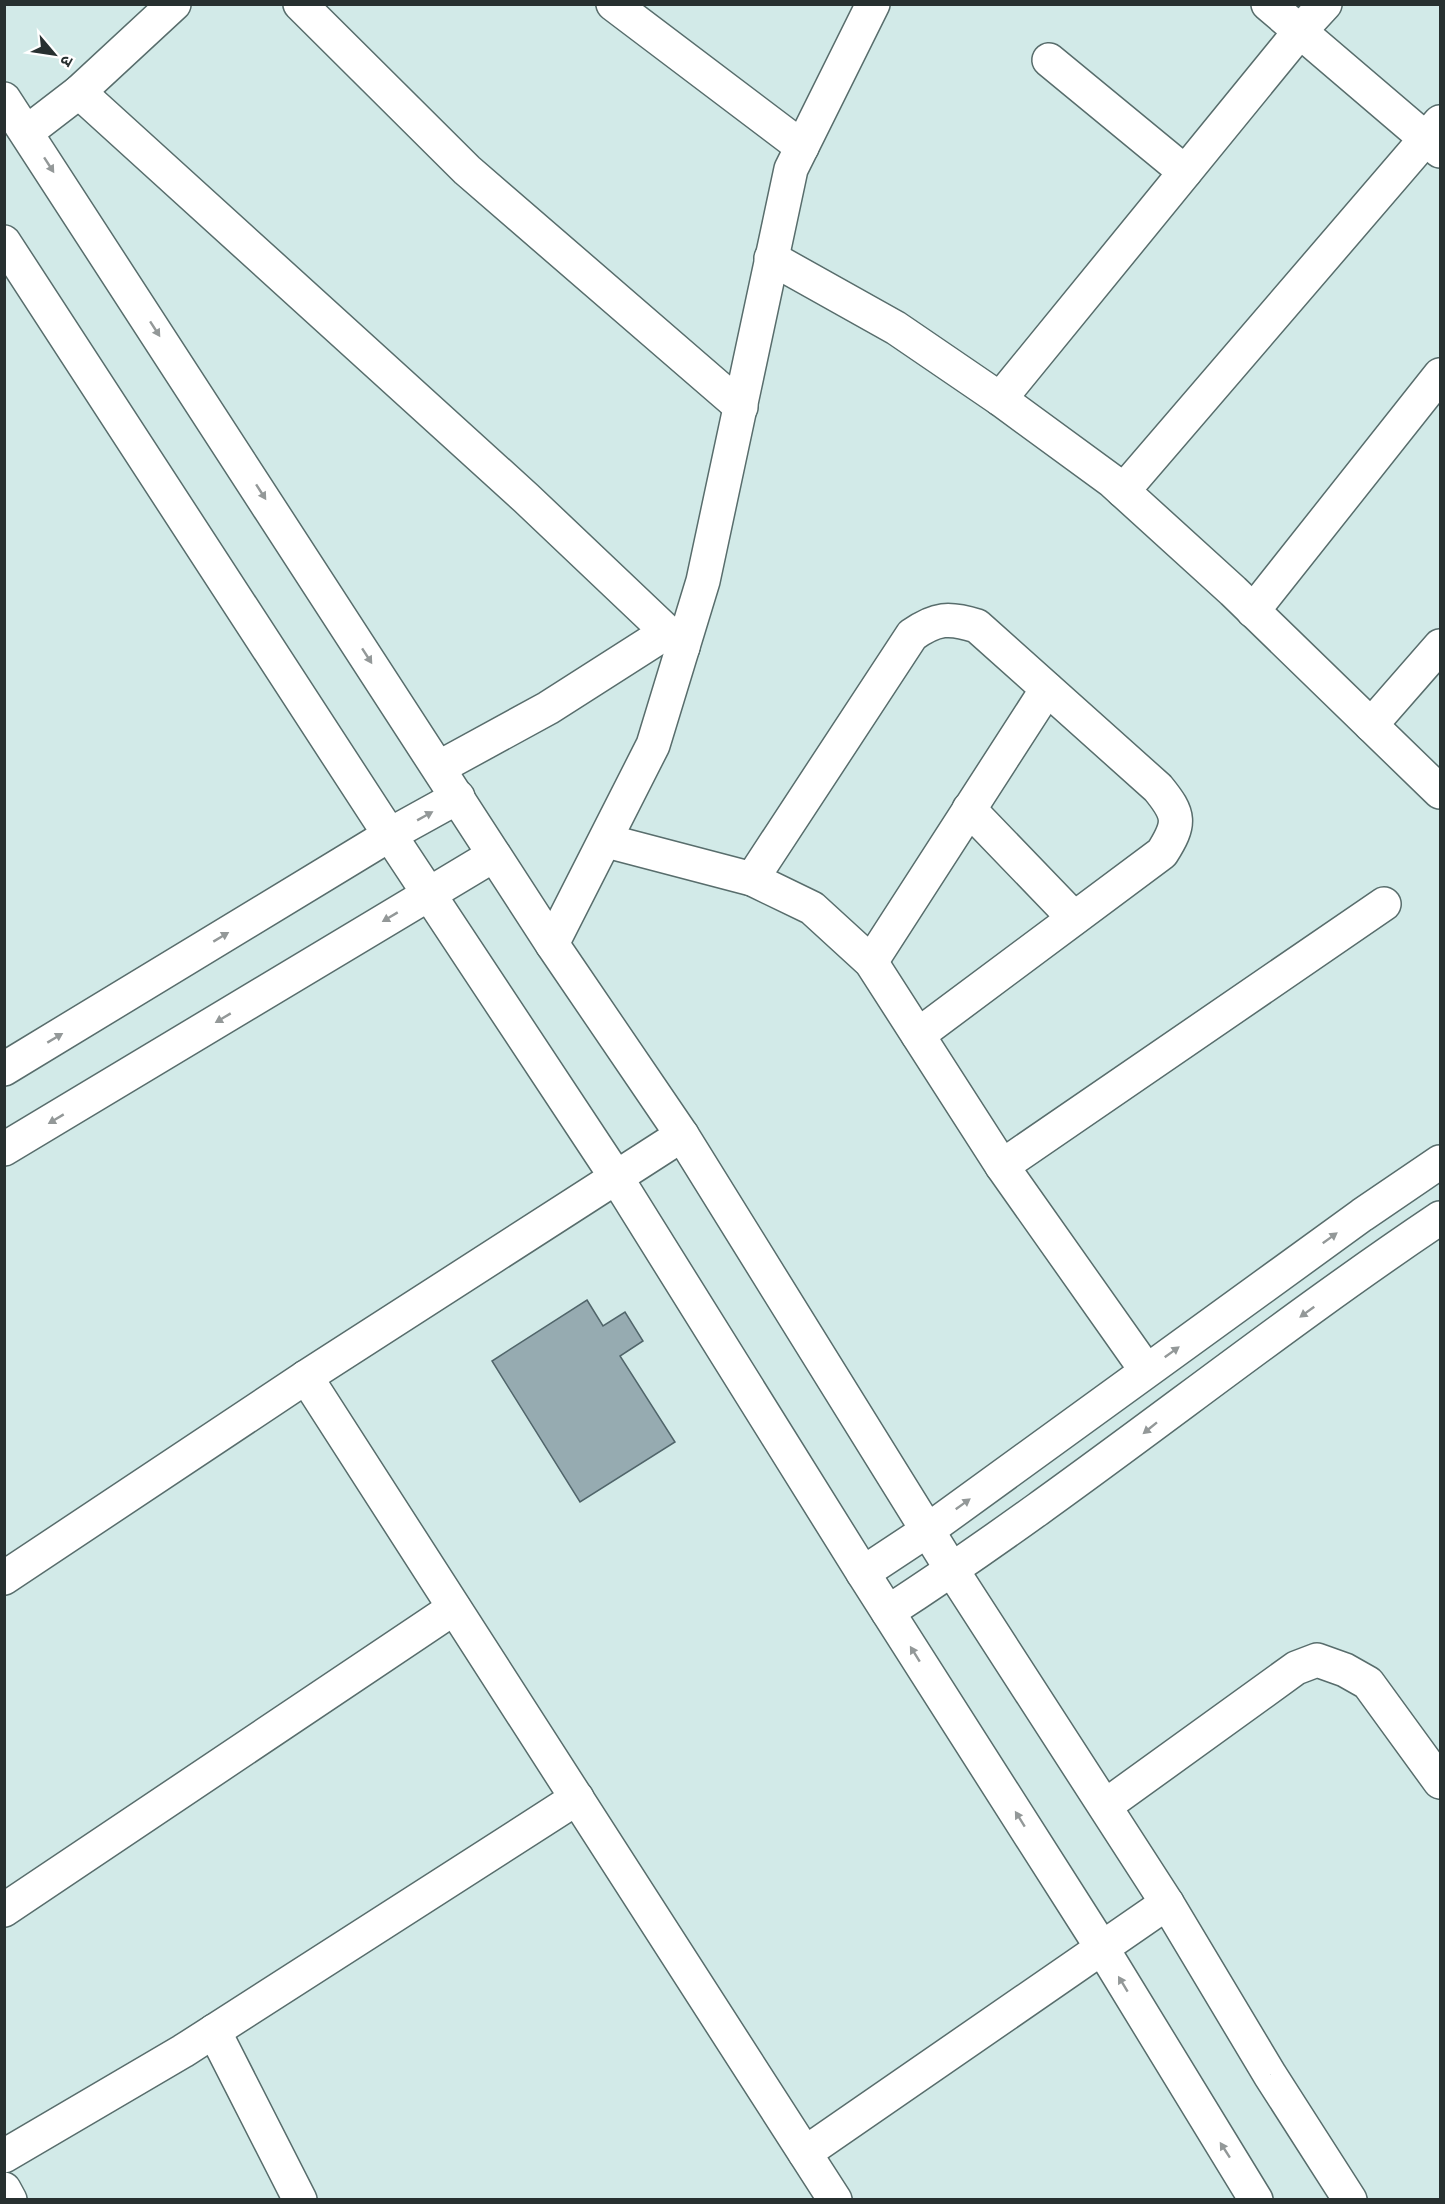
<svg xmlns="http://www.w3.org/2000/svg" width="1445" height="2204" viewBox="0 0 1445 2204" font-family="'Fira Sans','Noto Sans Devanagari',sans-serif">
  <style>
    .building { fill: #96abb1; stroke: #50656a; stroke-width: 1.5 }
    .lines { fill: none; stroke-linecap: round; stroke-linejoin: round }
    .street-casing { stroke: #586d6c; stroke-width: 36 }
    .secondary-casing { stroke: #586d6c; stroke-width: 36 }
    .street { stroke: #fff; stroke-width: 33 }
    .secondary { stroke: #fff; stroke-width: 33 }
    .oneway { fill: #939898 }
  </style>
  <rect width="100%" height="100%" fill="#d2eae8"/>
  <polygon class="building" points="587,1300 603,1326 625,1312 643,1341 620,1356 675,1442 580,1502 492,1361"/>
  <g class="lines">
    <defs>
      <g id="street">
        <polyline points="300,4 467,170 741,407"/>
        <polyline points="613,4 802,147"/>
        <polyline points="1268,4 1440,151"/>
        <polyline points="1049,60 1185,172"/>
        <polyline points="79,92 526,498 683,647"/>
        <polyline points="27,132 79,92 174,4"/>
        <polyline points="771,258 896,328 1000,399 1112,481 1233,591 1440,792"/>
        <polyline points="1000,399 1301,30 1325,4"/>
        <polyline points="1123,491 1440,122"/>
        <polyline points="1253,611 1440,375"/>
        <polyline points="1371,725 1440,646"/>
        <polyline points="440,767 548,708 667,632"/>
        <polyline points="969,809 1074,918"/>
        <polyline points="607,841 752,879 812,908 871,962 1002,1166 1146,1370"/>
        <path d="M752 879 912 635C936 618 949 617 977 626L1158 788C1180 815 1181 823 1162 853L918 1035"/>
        <polyline points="552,944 653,745 703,581 791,169 873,4"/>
        <polyline points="871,962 1047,689"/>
        <polyline points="1002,1166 1384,904"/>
        <polyline points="306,1377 835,2200"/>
        <polyline points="863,1573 928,1530 1362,1215 1440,1162"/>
        <polyline points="4,1578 306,1377 682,1135"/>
        <path d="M888 1612C1078 1489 1252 1344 1440 1218"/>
        <polyline points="1105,1806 1296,1668 1317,1660 1345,1670 1368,1683 1440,1782"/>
        <polyline points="4,1910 454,1608"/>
        <polyline points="214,2031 300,2200"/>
        <polyline points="805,2153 1167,1903"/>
        <polyline points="4,2156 183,2051 577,1798"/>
        <polyline points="4,2189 10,2200"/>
      </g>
      <g id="secondary">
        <polyline points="4,99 552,944 682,1135 952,1570 1167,1903 1270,2075 1350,2200"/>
        <polyline points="4,242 378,817 616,1177 863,1573 1102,1948 1256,2200"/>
        <polyline points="4,1069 391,834 458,797"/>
        <polyline points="4,1149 494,855"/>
      </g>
    </defs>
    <use href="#street" class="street-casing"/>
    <use href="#secondary" class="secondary-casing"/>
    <use href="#street" class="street"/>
    <use href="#secondary" class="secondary"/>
  </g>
  <defs><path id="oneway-solid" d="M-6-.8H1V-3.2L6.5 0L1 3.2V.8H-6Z" transform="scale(1.5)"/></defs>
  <g class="oneway">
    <use href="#oneway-solid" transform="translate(49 165) rotate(57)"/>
    <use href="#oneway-solid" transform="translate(155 329) rotate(57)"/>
    <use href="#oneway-solid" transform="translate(261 492) rotate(57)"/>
    <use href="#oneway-solid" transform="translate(367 656) rotate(57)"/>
    <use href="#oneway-solid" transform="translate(425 816) rotate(-29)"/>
    <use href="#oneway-solid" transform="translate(390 917) rotate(149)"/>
    <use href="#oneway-solid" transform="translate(221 937) rotate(-31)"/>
    <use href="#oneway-solid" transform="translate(223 1018) rotate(149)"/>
    <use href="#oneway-solid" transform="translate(55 1038) rotate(-31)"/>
    <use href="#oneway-solid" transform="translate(56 1119) rotate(149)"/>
    <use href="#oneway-solid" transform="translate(1330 1238) rotate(-36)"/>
    <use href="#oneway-solid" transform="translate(1307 1312) rotate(144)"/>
    <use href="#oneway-solid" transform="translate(1172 1352) rotate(-36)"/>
    <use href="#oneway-solid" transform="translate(1150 1428) rotate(141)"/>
    <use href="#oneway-solid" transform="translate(963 1504) rotate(-36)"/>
    <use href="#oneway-solid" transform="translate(915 1654) rotate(-122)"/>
    <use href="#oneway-solid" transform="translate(1020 1819) rotate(-122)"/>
    <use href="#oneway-solid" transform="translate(1123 1984) rotate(-121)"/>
    <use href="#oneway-solid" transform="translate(1225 2150) rotate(-123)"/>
  </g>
  <rect width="1445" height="2204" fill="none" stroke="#273030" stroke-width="12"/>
  <g transform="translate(54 54) rotate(119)" stroke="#ffffff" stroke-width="4.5" paint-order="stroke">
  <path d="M0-4.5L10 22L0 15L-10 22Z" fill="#273030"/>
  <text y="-9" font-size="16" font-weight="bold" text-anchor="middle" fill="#273030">उ</text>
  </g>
</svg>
